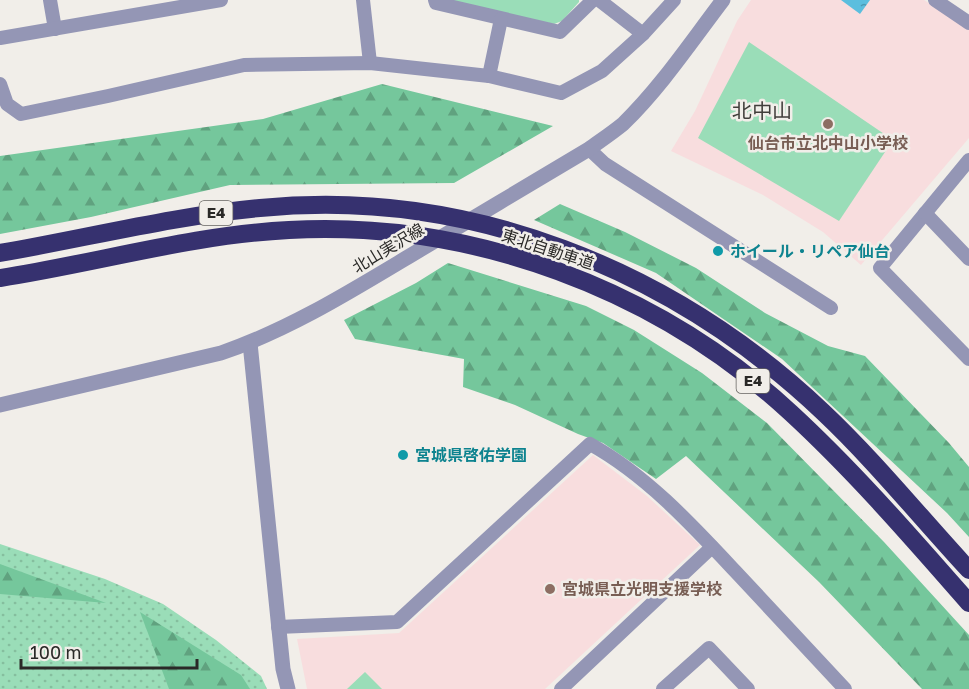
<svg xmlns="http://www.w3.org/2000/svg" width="969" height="689" viewBox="0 0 969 689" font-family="'Golos Text','Noto Sans JP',sans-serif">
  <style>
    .education { fill: #f8ddde }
    .grass { fill: url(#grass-dots) }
    .forest { fill: url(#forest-firs) }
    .park { fill: #9addb8 }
    .water { fill: url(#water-ripples) }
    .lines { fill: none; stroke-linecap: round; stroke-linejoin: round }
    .minor { stroke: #9496b5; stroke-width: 14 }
    .tertiary { stroke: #9496b5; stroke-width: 15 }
    .motorway { stroke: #36316f; stroke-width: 18 }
    .education-dot { fill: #8d6e63; stroke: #f1eee9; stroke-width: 2 }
    .culture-dot { fill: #0f9aa8; stroke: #f1eee9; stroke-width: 2 }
    .labels { text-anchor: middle; stroke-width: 5; stroke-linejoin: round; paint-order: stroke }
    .shield { fill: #f1eee9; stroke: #666461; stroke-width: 1.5 }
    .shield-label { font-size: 15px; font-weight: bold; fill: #2a2927 }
    .education-label { font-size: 16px; font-weight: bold; fill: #785e54; stroke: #f1eee9 }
    .street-label { font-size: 16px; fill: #2a2927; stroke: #f1eee9 }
    .culture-label { font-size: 16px; font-weight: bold; fill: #0d838f; stroke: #f1eee9; text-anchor: start }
    .quarter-label { font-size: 20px; fill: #413e3b; stroke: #f1eee9 }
  </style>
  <defs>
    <pattern id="grass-dots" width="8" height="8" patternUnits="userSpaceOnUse" patternTransform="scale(1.5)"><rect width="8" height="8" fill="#9addb8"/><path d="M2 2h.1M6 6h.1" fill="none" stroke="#85be9e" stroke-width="1.8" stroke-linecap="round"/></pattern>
    <pattern id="forest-firs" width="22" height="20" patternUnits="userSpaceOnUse" patternTransform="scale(1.5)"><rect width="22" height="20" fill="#75c79c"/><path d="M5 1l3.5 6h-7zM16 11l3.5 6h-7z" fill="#60a27f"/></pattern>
    <pattern id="water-ripples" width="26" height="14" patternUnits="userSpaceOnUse" patternTransform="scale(1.5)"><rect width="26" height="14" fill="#5bbede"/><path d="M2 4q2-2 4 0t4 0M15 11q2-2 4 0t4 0" fill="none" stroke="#4b9ab4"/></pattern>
  </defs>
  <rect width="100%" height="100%" fill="#f1eee9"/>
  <g class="education">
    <polygon points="751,0 924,0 969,29 969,138 861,265 823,232 763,195 671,151 695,111 737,21"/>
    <polygon points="593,455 647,496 700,545 545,689 307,689 297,639 399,633"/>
  </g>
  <polygon class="grass" points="0,544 105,579 163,604 216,640 261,676 267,689 0,689"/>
  <g class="forest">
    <polygon points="382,84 553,126 454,183 230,185 91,217 0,234 0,156 263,119"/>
    <polygon points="560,204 625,232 696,268 765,313 828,346 865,356 949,443 969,467 969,537 947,513 782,359 656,273 534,220"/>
    <polygon points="448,263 586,306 634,330 702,373 767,423 884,542 969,635 969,689 922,689 819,582 686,456 656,479 603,443 578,434 515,405 463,387 464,359 355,339 344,320 416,283"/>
    <polygon points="0,564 106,603 0,594"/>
    <polygon points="140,612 241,675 250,689 169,689"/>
  </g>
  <g class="park">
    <polygon points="442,0 579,0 579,2 562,21 554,24"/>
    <polygon points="749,42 893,140 839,221 698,138"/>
    <polygon points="365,672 382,689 347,689"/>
  </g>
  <polygon class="water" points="841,0 870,0 860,14"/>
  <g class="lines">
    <g class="minor">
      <polyline points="50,0 55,29"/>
      <polyline points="363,0 370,63"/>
      <polyline points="435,0 436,3 560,32 593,0"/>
      <polyline points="599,0 643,34"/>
      <polyline points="935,0 969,23"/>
      <polyline points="0,38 221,0"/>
      <polyline points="489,76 501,19"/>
      <polyline points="0,84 7,104 21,114 108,96 244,65 370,63 489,76 561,93 602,71 643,34 674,0"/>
      <polyline points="589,149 605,164 831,308"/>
      <polyline points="969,160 880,268 969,359"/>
      <polyline points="925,213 969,259"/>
      <path d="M278 627 397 622 590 444C646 475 692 525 735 571 772 611 809 650 845 689"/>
      <polyline points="561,689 712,547"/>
      <polyline points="663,689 709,648 748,689"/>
    </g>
    <g class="tertiary">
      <polyline points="250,343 283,669 288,689"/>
      <path d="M0 405 221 353C288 330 348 293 408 257 468 221 529 185 589 149 600 141 612 133 623 124 661 87 691 42 723 0"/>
    </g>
    <g class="motorway">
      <path d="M0 253C87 238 173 216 260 208 469 187 673 270 823 412 875 461 920 517 969 570"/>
      <path d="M0 278C97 263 191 235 289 230 472 220 657 289 791 413 855 472 912 538 969 603"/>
    </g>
  </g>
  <g class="education-dot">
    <circle cx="828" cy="124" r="6"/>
    <circle cx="550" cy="589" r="6"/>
  </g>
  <g class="culture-dot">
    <circle cx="718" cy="251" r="6"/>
    <circle cx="403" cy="455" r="6"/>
  </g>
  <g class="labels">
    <g class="shield">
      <rect x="199.5" y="201" width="33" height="24" rx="4.5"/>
      <rect x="736.5" y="369" width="33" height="24" rx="4.5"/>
    </g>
    <g class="shield-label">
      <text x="216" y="218">E4</text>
      <text x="753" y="386">E4</text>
    </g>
    <g class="education-label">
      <text x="828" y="149">仙台市立北中山小学校</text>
      <text x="562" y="595" text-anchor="start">宮城県立光明支援学校</text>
    </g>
    <g class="street-label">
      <text transform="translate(388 248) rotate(-31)" y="6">北山実沢線</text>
      <text transform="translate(548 249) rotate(18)" y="6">東北自動車道</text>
    </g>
    <g class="culture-label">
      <text x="730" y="257">ホイール・リペア仙台</text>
      <text x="415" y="461">宮城県啓佑学園</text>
    </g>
    <g class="quarter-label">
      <text x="762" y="118">北中山</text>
    </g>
  </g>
  <path d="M21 659v9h176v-9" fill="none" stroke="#2a2927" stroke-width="3"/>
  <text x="30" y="659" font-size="18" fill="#2a2927" stroke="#f1eee9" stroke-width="4.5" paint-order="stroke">100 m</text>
</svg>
